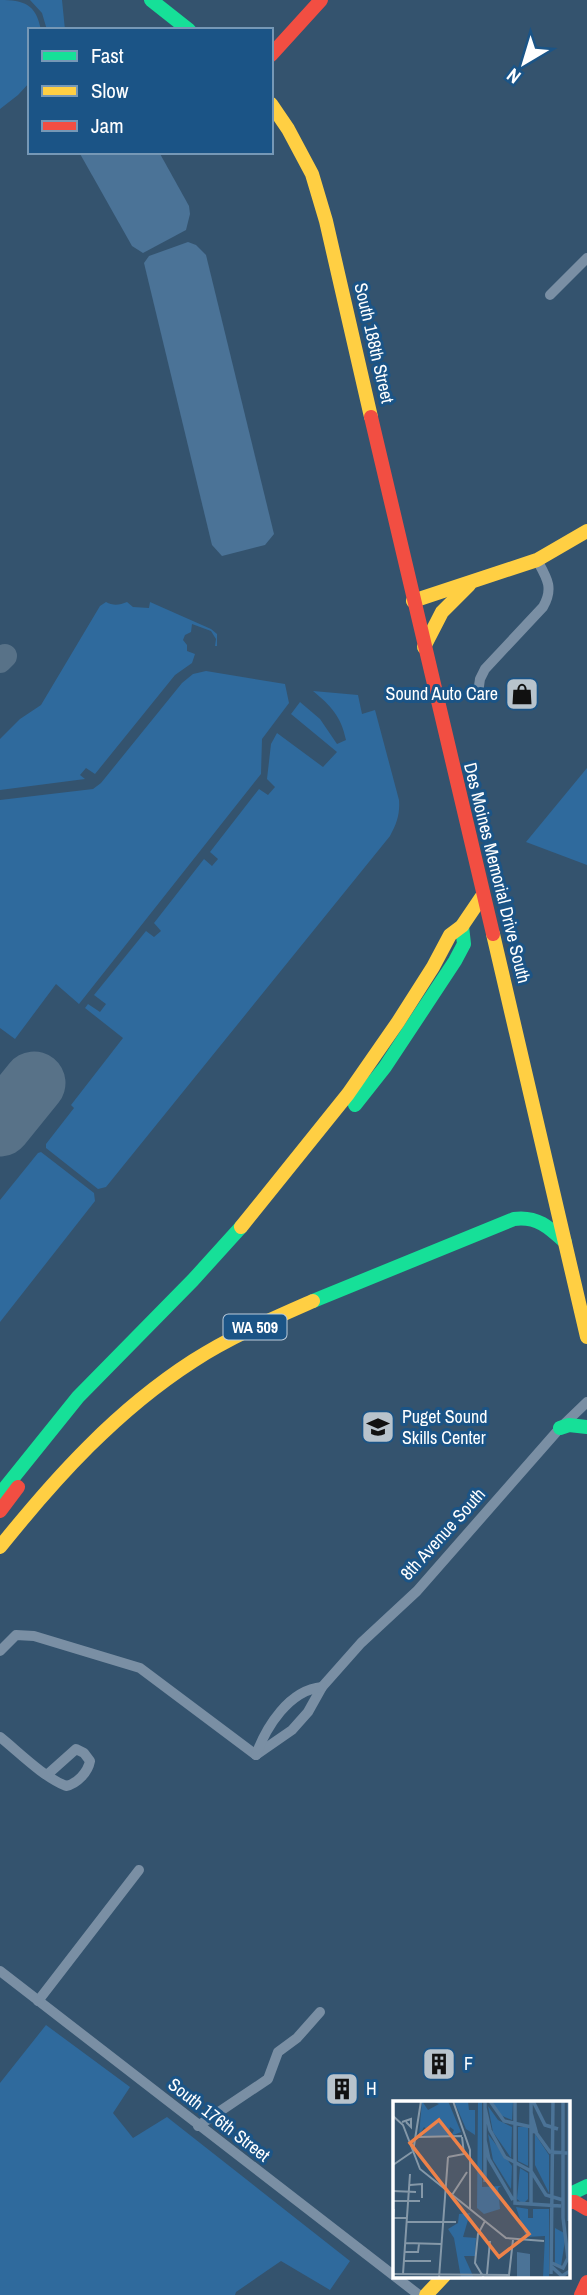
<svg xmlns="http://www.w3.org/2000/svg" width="587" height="2295" viewBox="0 0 587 2295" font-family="'Archivo Narrow',sans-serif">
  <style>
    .green { fill: #2f6a9d }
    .water { fill: #4b7397 }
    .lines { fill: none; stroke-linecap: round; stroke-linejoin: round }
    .taxiway { stroke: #587288; stroke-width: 24 }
    .runway { stroke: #587288; stroke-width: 63 }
    .street { stroke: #7a8fa4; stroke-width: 10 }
    .fast { stroke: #16e098; stroke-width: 14 }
    .slow { stroke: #ffcf43; stroke-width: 14 }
    .jam { stroke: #f24e42; stroke-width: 14 }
    .labels { text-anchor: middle; stroke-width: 6; stroke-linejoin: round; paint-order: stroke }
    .shield { fill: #1b5486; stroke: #bbccdb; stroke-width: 2 }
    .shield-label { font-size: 16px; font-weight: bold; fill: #fff }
    .street-label { font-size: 18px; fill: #fff; stroke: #1b5486 }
    .poi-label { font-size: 18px; fill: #fff; stroke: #1b5486; text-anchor: start }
    .inset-river { fill: none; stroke: #4b7397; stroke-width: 3.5 }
    .inset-road { fill: none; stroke: #8598a8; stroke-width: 2 }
    .view { fill: #ee8249; fill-opacity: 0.15; stroke: #ee8249; stroke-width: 3.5 }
    .inset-edge { fill: none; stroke: #fff; stroke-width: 3.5 }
  </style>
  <rect width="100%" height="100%" fill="#34536e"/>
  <g class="green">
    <path d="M0 0C24 0 36 4 41 30H30V82L18 95 0 109Z"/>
    <polygon points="30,0 62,0 65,30 47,30 42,13"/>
    <path d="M106 602C113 606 120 605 127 602L133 607 149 608 150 602 211 629 217 634V646H215L216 639 211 631 192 624 191 632 185 635 183 640 187 645V651L195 654 192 663 175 675 95 774 86 768 80 775 85 779 0 790V739L20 719 41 705 100 606Z"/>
    <polygon points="206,671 285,684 289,703 262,739 261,774 79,1004 56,984 15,1039 0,1028 0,800 93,789 101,783 182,683 193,674"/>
    <path d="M313 691 358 695 362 714 375 710 399 800C400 814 397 823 390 836L106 1187 98 1189 46 1148V1144L74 1108 71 1105 123 1038 85 1008 88 1004 100 1012 106 1004 94 995 146 931 154 937 161 931 154 923 204 859 212 866 218 859 210 852 259 789 268 795 275 787 267 779 271 744 277 733 323 767 337 752 291 714 300 702 320 719 337 744 346 740C341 716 331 706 313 691Z"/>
    <polygon points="587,768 587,865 526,842"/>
    <polygon points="41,1152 94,1193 95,1201 0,1322 0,1200 38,1153"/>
    <polygon points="46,2025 130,2087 113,2113 133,2138 167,2117 350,2261 330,2290 281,2261 236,2292 235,2295 0,2295 0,2083"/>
  </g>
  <g class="water">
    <polygon points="79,152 159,152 189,206 190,214 186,230 143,253 132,246"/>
    <polygon points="188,242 196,245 206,255 274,534 265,545 222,556 212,545 144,263 149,256"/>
  </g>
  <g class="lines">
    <polyline class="taxiway" points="0,661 5,656"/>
    <polyline class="runway" points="0,1125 34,1083"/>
    <g class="street">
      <polyline points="550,295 587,258"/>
      <path d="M478 693 480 679 485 669 543 607C554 588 547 578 537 560"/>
      <polyline points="0,1651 16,1635 34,1636 140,1668 256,1755"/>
      <path d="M0 1737C20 1753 42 1776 66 1786 77 1784 88 1772 90 1761L84 1753 76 1749 48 1774"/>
      <polyline points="256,1755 292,1730 308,1712 322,1687 361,1643 417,1591 560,1428 587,1402"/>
      <path d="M256 1755C266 1727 289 1690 322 1687"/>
      <polyline points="0,1971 419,2295"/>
      <polyline points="38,2001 139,1870"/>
      <polyline points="198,2126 268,2079 278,2052 297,2038 320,2012"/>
    </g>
    <g class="fast">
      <polyline points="151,0 189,30"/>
      <polyline points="355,1105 385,1067 455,961 464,944 462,926"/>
      <path d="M313 1301 514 1219C537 1216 549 1227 565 1242"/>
      <polyline points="560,1428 569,1425 587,1427"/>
      <polyline points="0,1494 78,1397 193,1280 241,1227"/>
      <polyline points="568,2195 587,2186"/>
    </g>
    <g class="slow">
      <polyline points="271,104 288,129 312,174 326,221 371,417"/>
      <polyline points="413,601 537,560 587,531"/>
      <polyline points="424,647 442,612 469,585"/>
      <polyline points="493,934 587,1337"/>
      <polyline points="241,1227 348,1094 398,1022 433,967 450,935 462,926 483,895"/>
      <path d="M0 1547C56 1477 117 1410 193 1361 230 1337 272 1319 313 1301"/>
      <polyline points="426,2295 444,2276"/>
    </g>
    <g class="jam">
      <polyline points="271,55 321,0"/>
      <polyline points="371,417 493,934"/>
      <polyline points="0,1511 18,1487"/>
      <polyline points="568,2202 575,2202 587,2209"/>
      <polyline points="581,2295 587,2282"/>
    </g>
  </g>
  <defs>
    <symbol id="shop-square" viewBox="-11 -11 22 22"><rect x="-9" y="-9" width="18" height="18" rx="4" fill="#b8c3cc" stroke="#1b5486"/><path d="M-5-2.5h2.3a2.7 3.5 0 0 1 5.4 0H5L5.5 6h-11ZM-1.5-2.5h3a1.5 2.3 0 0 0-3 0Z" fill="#111"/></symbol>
    <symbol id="school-square" viewBox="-11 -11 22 22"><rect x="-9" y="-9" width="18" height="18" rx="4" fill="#b8c3cc" stroke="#1b5486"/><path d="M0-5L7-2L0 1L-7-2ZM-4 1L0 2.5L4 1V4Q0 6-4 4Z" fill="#111"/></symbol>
    <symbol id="building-square" viewBox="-11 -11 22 22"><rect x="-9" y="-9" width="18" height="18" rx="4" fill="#b8c3cc" stroke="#1b5486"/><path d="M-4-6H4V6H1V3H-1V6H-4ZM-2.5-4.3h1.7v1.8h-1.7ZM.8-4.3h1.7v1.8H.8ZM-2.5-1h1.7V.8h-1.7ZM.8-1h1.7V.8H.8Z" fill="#111"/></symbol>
  </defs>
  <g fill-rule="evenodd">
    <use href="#shop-square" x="503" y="675" width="38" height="38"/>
    <use href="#school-square" x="359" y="1408" width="38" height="38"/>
    <use href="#building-square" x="420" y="2045" width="38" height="38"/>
    <use href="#building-square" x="323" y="2070" width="38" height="38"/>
  </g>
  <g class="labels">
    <rect class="shield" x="223.5" y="1314.5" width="63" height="25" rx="5"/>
    <g class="shield-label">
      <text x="255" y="1333">WA 509</text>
    </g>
    <g class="street-label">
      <text transform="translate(374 343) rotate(77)" y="6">South 188th Street</text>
      <text transform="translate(497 873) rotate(76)" y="6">Des Moines Memorial Drive South</text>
      <text transform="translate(443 1534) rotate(-48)" y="6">8th Avenue South</text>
      <text transform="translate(219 2120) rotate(38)" y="6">South 176th Street</text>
    </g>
    <g class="poi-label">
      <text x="498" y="700" text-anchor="end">Sound Auto Care</text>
      <text x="402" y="1423">Puget Sound<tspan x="402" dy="21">Skills Center</tspan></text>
      <text x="464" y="2070">F</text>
      <text x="366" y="2095">H</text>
    </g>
  </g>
  <g transform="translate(393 2101)">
    <rect width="177" height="177" fill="#34536e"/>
    <path d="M29 0 35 9 46 3 39 0H55L68 31 58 35 61 29 57 26 55 35H30L35 29 31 26 26 35ZM61 0H75L76 9H82V34L73 28ZM85 0H89V86L108 85 105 87 107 108 91 113 84 107ZM99 0H120L119 19 107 14ZM95 5 105 19 119 26 118 57 100 31ZM125 26H135V65L125 60ZM95 33 119 65 118 88 100 59ZM142 33 156 54V92L142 64ZM127 67 135 72V98L130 103 124 98ZM123 106 135 108V117H140V108H156V177H150L152 135 133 136ZM77 112 70 136 83 137 82 155H71L81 177H68L61 137 55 128 65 122 66 113ZM162 127 173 133 168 165 162 163Z" fill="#2f6a9d"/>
    <path d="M124 151 137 153V177H124Z" fill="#4b7397"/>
    <path class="inset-river" d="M97 0 111 20 139 26 157 51 176 52M122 0V102L168 105M140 0 152 24 165 28M92 7 97 29 112 56 138 70 153 94 170 99M138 31 143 30 138 12M92 39 96 58 120 99M92 81V0M138 105V0M176 120V0M159 162 170 167 175 157 170 117V0M159 166 169 175 177 170M158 173 160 0"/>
    <path class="inset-road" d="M60 0 77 49V108M0 15 10 24 27 68 113 137 151 140M9 21 18 18V26L13 21M25 36 69 35M20 51 28 0M55 56 71 53 69 36M0 64 19 51M17 84 29 83V97M0 90 23 91M59 94 74 71M0 100H27M1 108 0 117H14M14 121H63M12 142 48 143M11 151H25L26 143M11 160H38M0 173 116 174 120 139M10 173 17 73M94 173 97 140M46 177 55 56M91 177 82 162 85 133 92 120"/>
    <path class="view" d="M46 19 136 133 106 156 17 42Z"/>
    <rect width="177" height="177" class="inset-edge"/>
  </g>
  <rect x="28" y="28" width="245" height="126" fill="#1b5486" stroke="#7698b6" stroke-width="2"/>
  <rect x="42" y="51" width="35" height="10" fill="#16e098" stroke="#7698b6" stroke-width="2"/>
  <text x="91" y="63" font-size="21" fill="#ffffff">Fast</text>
  <rect x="42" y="86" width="35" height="10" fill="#ffcf43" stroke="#7698b6" stroke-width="2"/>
  <text x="91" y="98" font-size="21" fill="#ffffff">Slow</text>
  <rect x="42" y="121" width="35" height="10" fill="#f24e42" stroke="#7698b6" stroke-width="2"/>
  <text x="91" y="133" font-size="21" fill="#ffffff">Jam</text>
  <g transform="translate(524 63) rotate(218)" stroke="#1b5486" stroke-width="5" paint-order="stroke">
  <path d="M0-5L12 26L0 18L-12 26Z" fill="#ffffff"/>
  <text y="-10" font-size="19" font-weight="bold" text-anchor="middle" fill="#ffffff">N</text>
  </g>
</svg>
